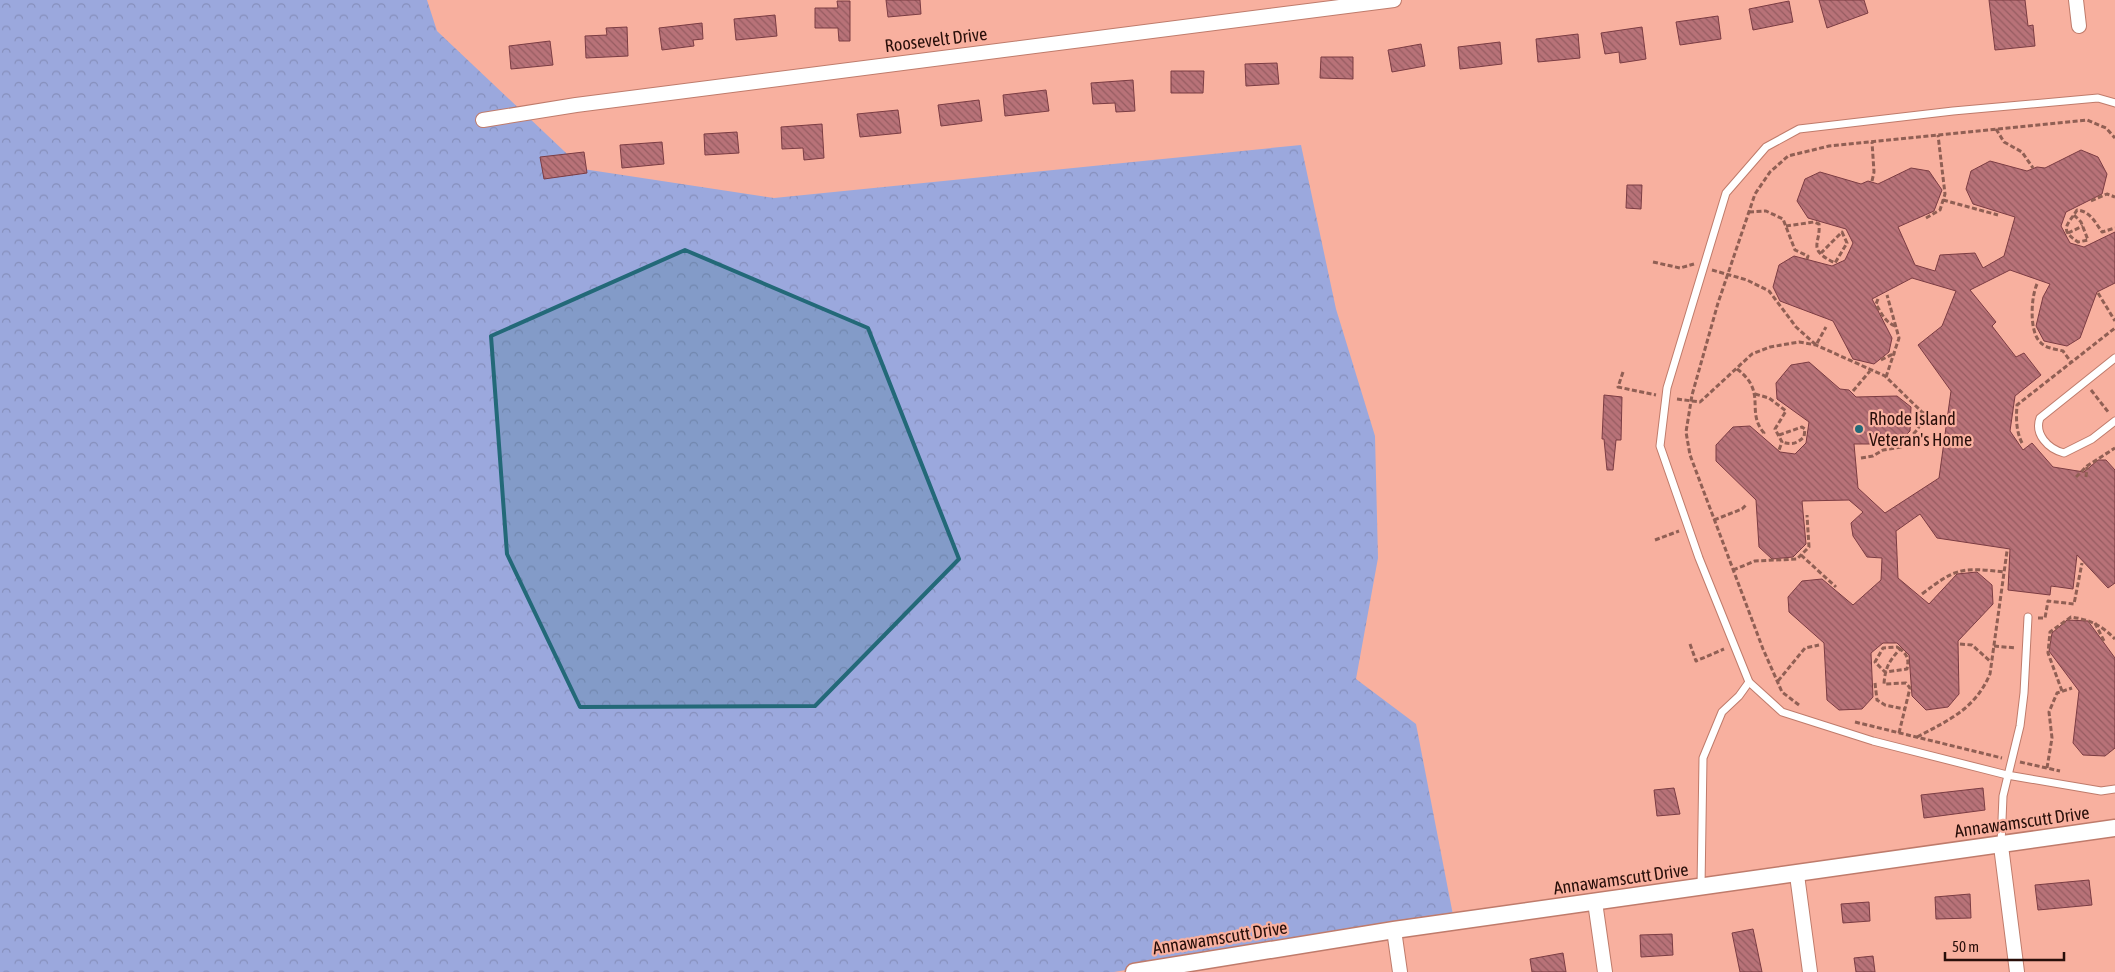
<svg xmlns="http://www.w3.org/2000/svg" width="2115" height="972" viewBox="0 0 2115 972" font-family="'Asap Condensed',sans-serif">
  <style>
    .forest { fill: url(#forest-crowns) }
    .building { fill: url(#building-back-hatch); stroke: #7b3c43 }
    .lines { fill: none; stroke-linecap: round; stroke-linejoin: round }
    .service-casing { stroke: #bf7b6b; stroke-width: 9 }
    .minor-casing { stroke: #bf7b6b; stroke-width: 16 }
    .tertiary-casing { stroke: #bf7b6b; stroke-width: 19 }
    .path { stroke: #905f54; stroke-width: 3; stroke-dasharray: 5 2.5; stroke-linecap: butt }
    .service { stroke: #fff; stroke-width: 7 }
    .minor { stroke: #fff; stroke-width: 14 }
    .tertiary { stroke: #fff; stroke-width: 16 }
    .marked { fill: #236978; fill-opacity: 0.2; stroke: #236978; stroke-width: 4; stroke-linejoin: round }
    .poi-dot { fill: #236978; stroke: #f8b09f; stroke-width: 2 }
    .labels { text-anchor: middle; stroke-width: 4.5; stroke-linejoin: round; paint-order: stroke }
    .street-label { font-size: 18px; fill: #290f0a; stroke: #f8b09f }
    .poi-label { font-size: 18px; fill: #290f0a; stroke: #f8b09f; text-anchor: start }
  </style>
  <defs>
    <pattern id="forest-crowns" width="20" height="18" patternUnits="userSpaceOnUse" patternTransform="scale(1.25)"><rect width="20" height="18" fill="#9ba8dd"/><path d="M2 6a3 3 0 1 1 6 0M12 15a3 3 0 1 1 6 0" fill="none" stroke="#868fbc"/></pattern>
    <pattern id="building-back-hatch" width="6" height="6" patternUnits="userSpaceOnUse" patternTransform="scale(1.25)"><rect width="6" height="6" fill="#b87278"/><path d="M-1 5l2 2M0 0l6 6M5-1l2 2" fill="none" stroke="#965c61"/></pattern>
  </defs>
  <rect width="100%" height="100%" fill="#f8b09f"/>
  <polygon class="forest" points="0,0 427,0 437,31 583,169 774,198 1301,145 1336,309 1375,436 1378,558 1356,679 1416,724 1453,915 1114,972 0,972"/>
  <g class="building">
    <polygon points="886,0 920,0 921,14 888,17"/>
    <polygon points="1819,0 1864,0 1868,13 1827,28"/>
    <polygon points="1989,0 2025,0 2028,26 2033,25 2035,46 1995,50"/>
    <polygon points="837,1 850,1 850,41 839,41 838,28 815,28 815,8 838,8"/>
    <polygon points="1789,1 1793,22 1753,30 1749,9"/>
    <polygon points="775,15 777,36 736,40 734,19"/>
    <polygon points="1718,16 1721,39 1680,45 1676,22"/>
    <polygon points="702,23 703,39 693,40 694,46 662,50 659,28"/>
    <polygon points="627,27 628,56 586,58 585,36 607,35 606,28"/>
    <polygon points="1642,27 1646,59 1620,63 1619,52 1605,54 1601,33"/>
    <polygon points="1578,34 1580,58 1538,62 1536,39"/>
    <polygon points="550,41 553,65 511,69 509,46"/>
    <polygon points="1500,42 1502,64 1460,69 1458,47"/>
    <polygon points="1421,44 1425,66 1392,72 1388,50"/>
    <polygon points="1321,57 1353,57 1353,79 1320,78"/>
    <polygon points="1277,63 1279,84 1246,86 1245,64"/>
    <polygon points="1171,71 1204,71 1203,93 1171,93"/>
    <polygon points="1133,80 1135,111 1116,112 1115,103 1093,104 1091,83"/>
    <polygon points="1046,90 1049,111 1005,116 1003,95"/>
    <polygon points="979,100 982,121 941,126 938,105"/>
    <polygon points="898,110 901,133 860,137 857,114"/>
    <polygon points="822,124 824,158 804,160 803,148 782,149 781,127"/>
    <polygon points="737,132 739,153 705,155 704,134"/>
    <polygon points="662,142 664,164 622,168 620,145"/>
    <polygon points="2081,150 2098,157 2107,174 2102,194 2066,212 2061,226 2070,243 2084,247 2115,232 2115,283 2097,292 2080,338 2067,346 2044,341 2036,326 2043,297 2050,284 2010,270 1970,290 1996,322 1992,326 2016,357 2024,353 2041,375 2015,396 2010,431 2023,450 2032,443 2053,467 2084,472 2098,460 2106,460 2115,470 2115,583 2108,588 2077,555 2073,589 2051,586 2050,595 2008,590 2010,549 1937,538 1920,514 1896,531 1898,578 1929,604 1957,574 1977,572 1992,585 1993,604 1958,641 1959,694 1948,707 1926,710 1912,696 1909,655 1897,643 1883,643 1871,653 1873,697 1862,709 1839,710 1827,700 1824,643 1789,612 1788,597 1802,581 1822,579 1853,605 1881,580 1882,558 1867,557 1853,536 1851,523 1863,512 1849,500 1802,501 1806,544 1793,557 1772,559 1759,547 1756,500 1716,461 1716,445 1733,427 1750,426 1780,452 1795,454 1806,443 1809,422 1777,399 1776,383 1791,365 1809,362 1840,389 1849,390 1856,397 1897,396 1911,407 1910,431 1897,444 1854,444 1858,488 1885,513 1939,478 1951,391 1918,345 1942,326 1956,291 1912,278 1872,299 1892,338 1889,352 1874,364 1853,359 1833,321 1780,301 1773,287 1779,265 1794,256 1832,266 1845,260 1853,243 1846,229 1808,218 1797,201 1805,179 1820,172 1861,184 1868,181 1878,184 1911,168 1929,171 1942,190 1934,211 1898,227 1915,265 1935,271 1940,255 1975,253 1983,268 2004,256 2015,217 1973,204 1966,189 1971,171 1990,161 2027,171 2037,167 2045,168"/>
    <polygon points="584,152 587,173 544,179 540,157"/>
    <polygon points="1627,185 1642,185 1641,209 1626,208"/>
    <polygon points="1604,395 1622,397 1621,440 1616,440 1613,470 1607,470 1604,439 1602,439"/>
    <polygon points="2067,620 2088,621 2115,658 2115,748 2105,756 2083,755 2073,743 2079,691 2049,651 2052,633"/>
    <polygon points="1674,788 1680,814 1657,816 1654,790"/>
    <polygon points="1983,788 1985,810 1924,818 1921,795"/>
    <polygon points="2089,880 2092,905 2038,910 2035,885"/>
    <polygon points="1970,894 1971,918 1936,919 1935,897"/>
    <polygon points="1869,902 1870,921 1843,923 1841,904"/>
    <polygon points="1753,929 1762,972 1740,972 1732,933"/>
    <polygon points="1672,934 1673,955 1641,957 1640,935"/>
    <polygon points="1563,953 1566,972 1532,972 1530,959"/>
    <polygon points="1873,956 1875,972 1856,972 1854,958"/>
  </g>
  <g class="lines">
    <defs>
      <g id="service">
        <polyline points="2115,103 2098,98 1953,111 1799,129 1766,147 1726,193 1667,388 1660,446 1699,558 1749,682 1782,712 1873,741 2007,775 2101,791 2115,789"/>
        <path d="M2115 358 2040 418C2034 434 2048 449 2064 453L2092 439 2115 421"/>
        <polyline points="2001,844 2003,796 2020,726 2024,693 2028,617"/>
        <polyline points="1701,887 1703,758 1722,712 1739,696 1749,682"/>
      </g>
      <g id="minor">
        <polyline points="2076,0 2079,26"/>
        <polyline points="483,120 576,105 1394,0"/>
        <polyline points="2001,846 2017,972"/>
        <polyline points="1797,875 1810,972"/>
        <polyline points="1595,902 1605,972"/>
        <polyline points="1394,930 1400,972"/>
      </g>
      <polyline id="tertiary" points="1134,972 1394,930 2115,828"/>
    </defs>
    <use href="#service" class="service-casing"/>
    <use href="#minor" class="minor-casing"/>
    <use href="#tertiary" class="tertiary-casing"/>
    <g class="path">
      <polyline points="1996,129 2004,142 2022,152 2033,168"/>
      <polyline points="1872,181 1874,172 1872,142"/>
      <polyline points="1943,200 1998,215"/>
      <polyline points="2091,201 2107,194 2115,197"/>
      <polyline points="1749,212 1766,211 1783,219 1795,250 1808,256 1807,259"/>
      <path d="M2074 215 2081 222 2088 240 2078 242C2058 229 2068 225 2077 210 2090 211 2095 222 2102 232L2115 228"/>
      <polyline points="1926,218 1940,210 1945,194 1938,135"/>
      <path d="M1786 226 1814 222 1819 224C1821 244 1806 249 1835 263L1847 243 1842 232 1821 253"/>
      <polyline points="2068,233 2083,226"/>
      <polyline points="1653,262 1680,268 1694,264"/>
      <polyline points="1712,270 1747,280 1769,291 1796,327 1816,345 1826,327"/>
      <path d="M2037 284C2031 297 2029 331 2040 342 2045 348 2055 349 2063 351L2071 362"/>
      <polyline points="2098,293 2115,321"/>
      <path d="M1878 299 1876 304C1881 313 1885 322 1895 326"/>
      <polyline points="1881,360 1895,353"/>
      <path d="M1737 369C1768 392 1745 411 1764 433L1762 435"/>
      <polyline points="1623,372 1618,387 1656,395"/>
      <polyline points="1886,377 1899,338 1887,295"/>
      <polyline points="2091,390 2109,413"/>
      <polyline points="1853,391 1870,371"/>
      <polyline points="1755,394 1769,398 1786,411 1775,429 1782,442 1779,450"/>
      <polyline points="1677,399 1700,402 1752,354 1770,347 1799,342 1816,345 1885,376 1922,412 1944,422"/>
      <path d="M1779 435 1802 427 1805 429 1804 437C1796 444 1792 445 1782 442"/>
      <path d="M2022 443C2016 431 2016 418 2017 405L2115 328"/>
      <polyline points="1861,458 1873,456 1883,450 1901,447 1917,430 1926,415"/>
      <polyline points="2076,477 2087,466 2115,448"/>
      <polyline points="2086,477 2087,467"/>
      <polyline points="1714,520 1742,509 1747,504"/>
      <polyline points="1655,540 1679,531"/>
      <polyline points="1801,555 1836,587"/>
      <polyline points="1733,570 1755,561 1797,559 1809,547 1807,515"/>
      <path d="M1922 594C1956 568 1961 567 2004 572"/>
      <polyline points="2038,618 2045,618 2048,601 2074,604 2082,563"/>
      <polyline points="2095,623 2104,641"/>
      <polyline points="1690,644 1696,661 1724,649"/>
      <polyline points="1960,644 1972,645 1991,662"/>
      <polyline points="1994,646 2016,648"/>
      <polyline points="1778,681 1805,648 1819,645"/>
      <polyline points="1875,683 1877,700 1885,705 1904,709"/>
      <path d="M2062 691 2048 653 2050 632 2071 617C2091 620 2101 625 2115 639"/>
      <polyline points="1799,705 1782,692 1763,649 1690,455 1686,432 1692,395 1718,303 1755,194 1770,172 1788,156 1829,146 2087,120 2106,128 2115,138"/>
      <polyline points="1855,722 2002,758"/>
      <path d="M1899 733 1910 688 1906 683 1884 684C1885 668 1889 661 1900 649 1908 655 1909 660 1907 669L1885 672 1875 662 1883 648 1897 647 1900 649"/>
      <path d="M1917 737C1949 720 1975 709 1990 674L2007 551"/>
      <polyline points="2020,762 2060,771"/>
      <polyline points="2047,768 2052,738 2049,712 2057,693 2072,688"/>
    </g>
    <use href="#service" class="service"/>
    <use href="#minor" class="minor"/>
    <use href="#tertiary" class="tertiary"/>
  </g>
  <path class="marked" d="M685 250 868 328 959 559 815 706 580 707 507 554 491 336Z"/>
  <circle class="poi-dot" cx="1859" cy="429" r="5"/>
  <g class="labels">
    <g class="street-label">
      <text transform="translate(936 40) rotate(-7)" y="6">Roosevelt Drive</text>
      <text transform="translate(2022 822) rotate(-8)" y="6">Annawamscutt Drive</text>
      <text transform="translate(1621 879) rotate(-8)" y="6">Annawamscutt Drive</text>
      <text transform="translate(1220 938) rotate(-9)" y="6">Annawamscutt Drive</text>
    </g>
    <g class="poi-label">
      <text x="1869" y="425">Rhode Island<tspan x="1869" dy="21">Veteran's Home</tspan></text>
    </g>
  </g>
  <path d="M1945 952v8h119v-8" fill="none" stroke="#290f0a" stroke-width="2.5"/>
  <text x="1952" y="952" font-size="15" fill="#290f0a" stroke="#f8b09f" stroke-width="4" paint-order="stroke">50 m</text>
</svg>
